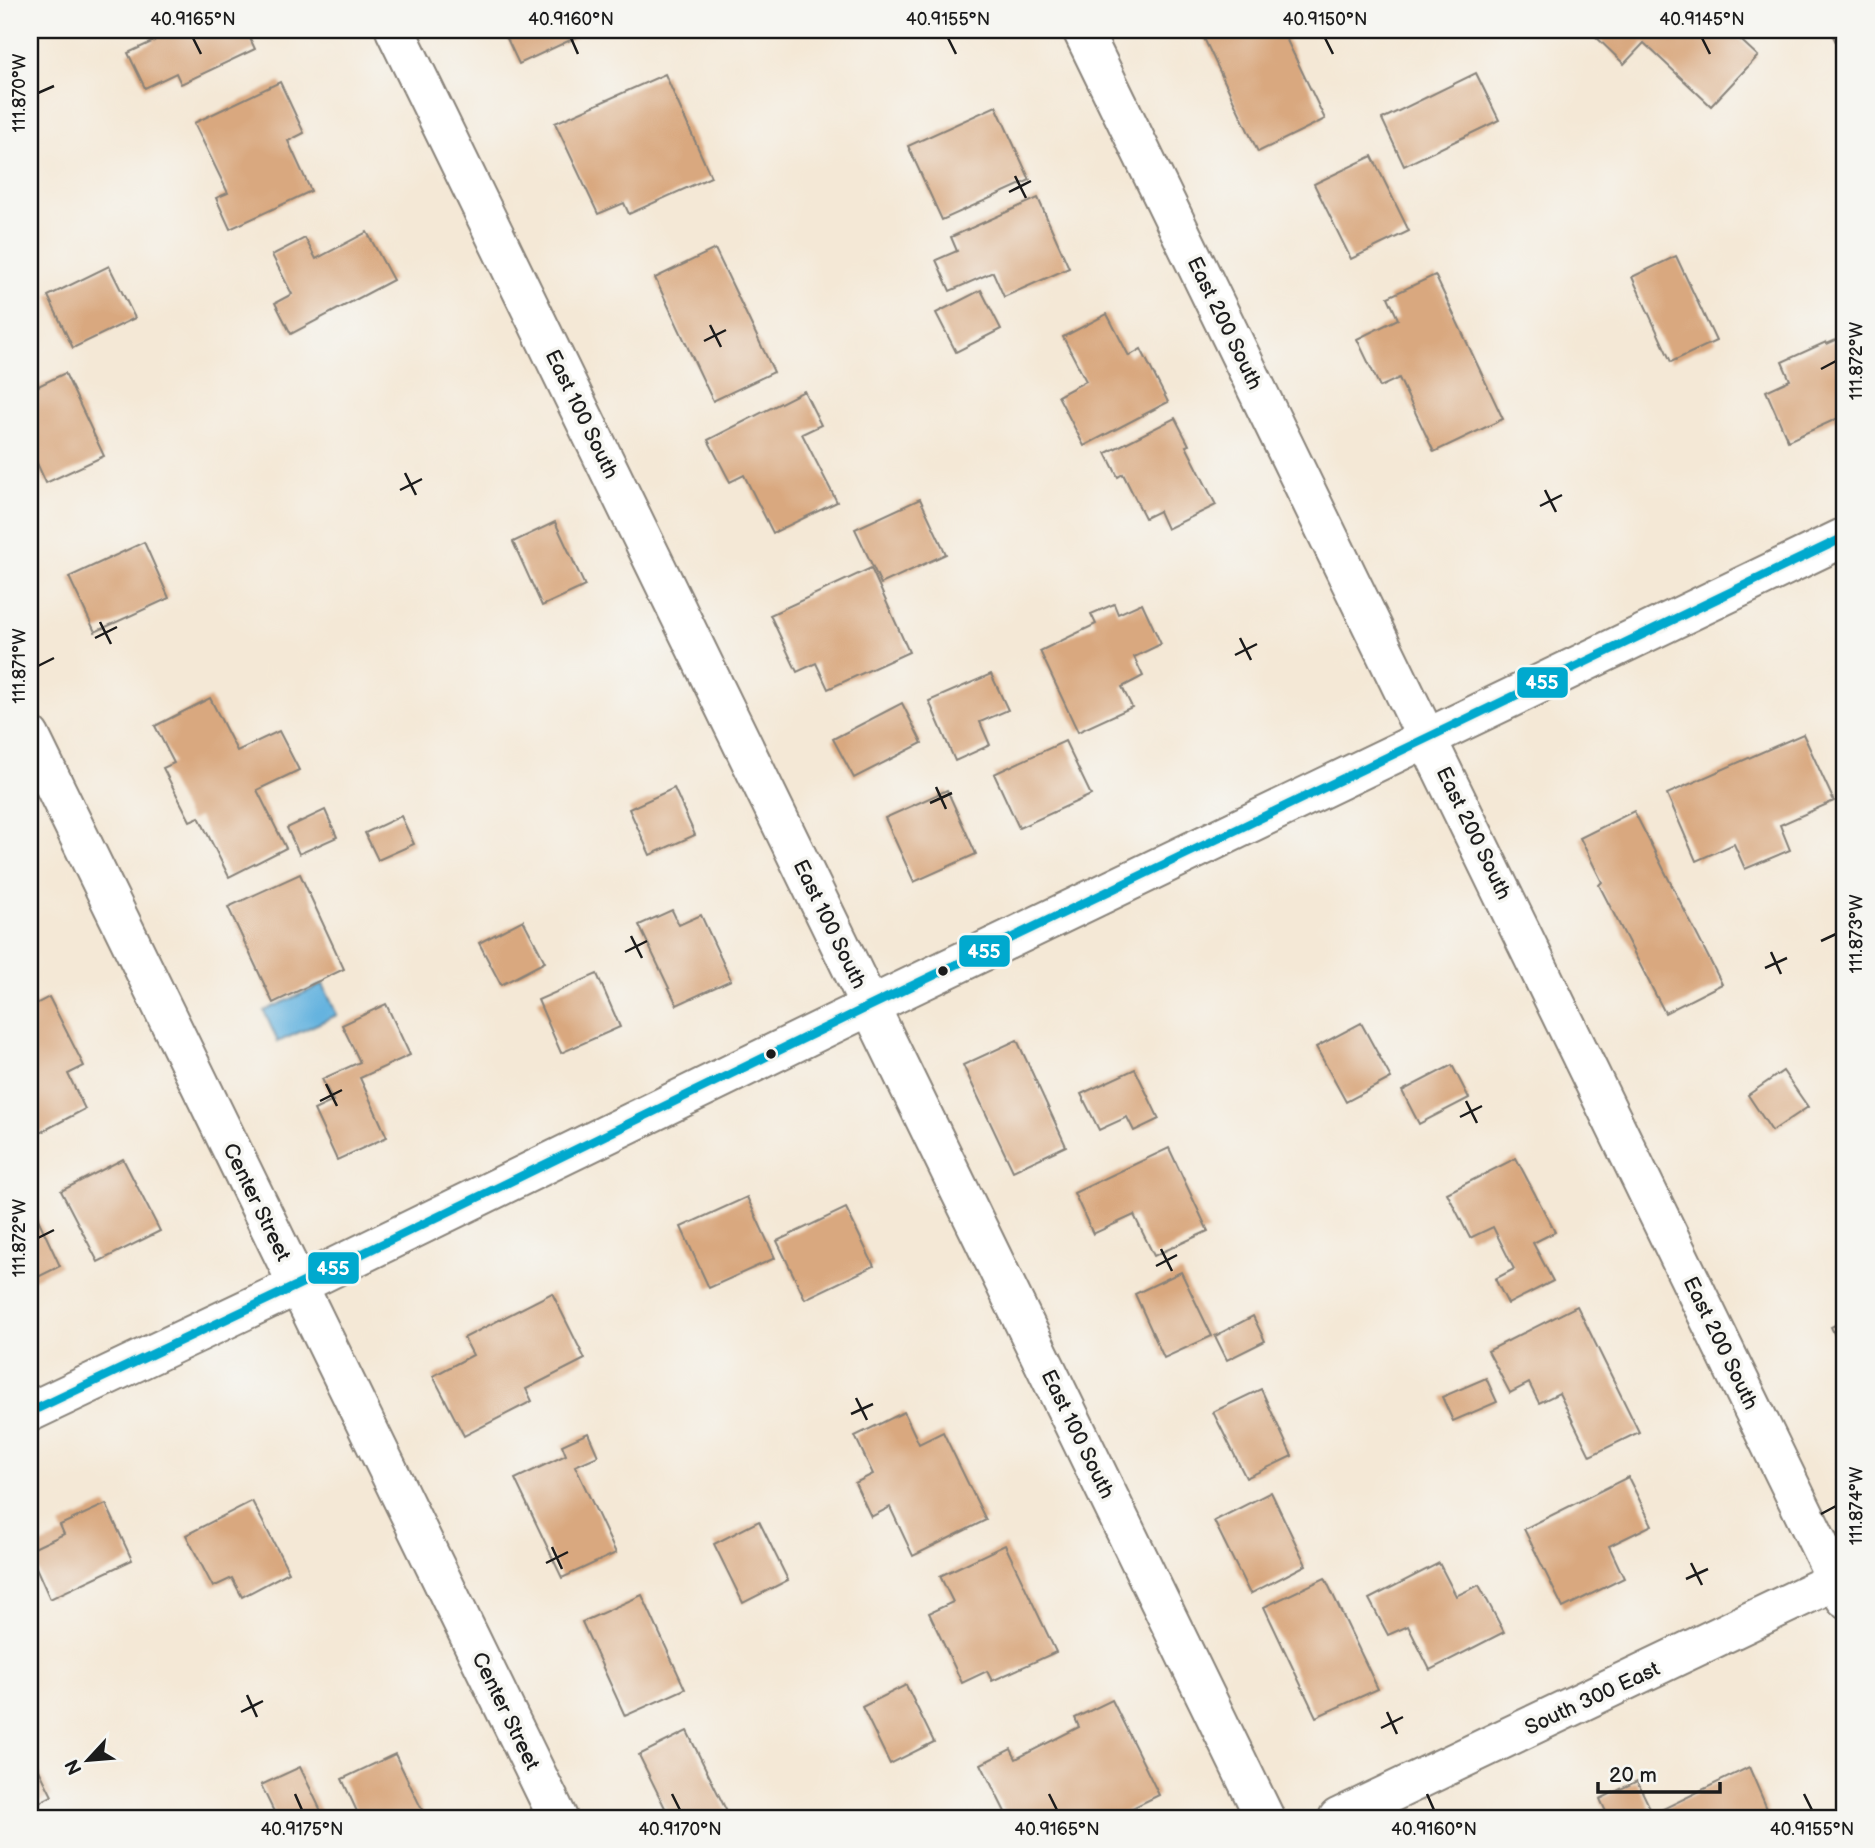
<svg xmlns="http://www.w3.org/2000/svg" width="1875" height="1848" viewBox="0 0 1875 1848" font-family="'Balsamiq Sans',sans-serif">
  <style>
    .water { fill: #65b3df; stroke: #40687e; stroke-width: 2 }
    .building { fill: #d9a87f }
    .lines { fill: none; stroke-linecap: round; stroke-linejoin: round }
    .minor-casing { stroke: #888279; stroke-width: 42 }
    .minor { stroke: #fff; stroke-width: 38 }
    .bus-1-casing { stroke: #f6f6f2; stroke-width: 14 }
    .bus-1 { stroke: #00a9ce; stroke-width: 9 }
    .ticks { fill: none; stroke: #1c1c1c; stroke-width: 2.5 }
    .bus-dot { fill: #1c1c1c; stroke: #f6f6f2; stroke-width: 2.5 }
    .labels { text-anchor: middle; stroke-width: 7; stroke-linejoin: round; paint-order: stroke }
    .street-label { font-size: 21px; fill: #1c1c1c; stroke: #f6f6f2 }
    .line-badge { stroke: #f6f6f2; stroke-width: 2.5 }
    .badge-label { font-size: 19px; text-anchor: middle; font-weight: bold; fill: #fff }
    .neatline { fill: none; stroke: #1c1c1c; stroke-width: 2.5 }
    .ticks-label { font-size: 18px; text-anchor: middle; fill: #1c1c1c }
  </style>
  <rect width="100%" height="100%" fill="#f6f6f2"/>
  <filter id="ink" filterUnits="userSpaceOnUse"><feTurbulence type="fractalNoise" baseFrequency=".0143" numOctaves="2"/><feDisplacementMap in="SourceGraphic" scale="14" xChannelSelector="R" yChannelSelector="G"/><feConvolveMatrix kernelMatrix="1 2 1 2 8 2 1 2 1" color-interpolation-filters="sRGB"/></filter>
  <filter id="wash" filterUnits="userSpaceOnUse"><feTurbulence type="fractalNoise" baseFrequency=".00686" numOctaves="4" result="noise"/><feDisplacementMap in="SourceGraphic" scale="28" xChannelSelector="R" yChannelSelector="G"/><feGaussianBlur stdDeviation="1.57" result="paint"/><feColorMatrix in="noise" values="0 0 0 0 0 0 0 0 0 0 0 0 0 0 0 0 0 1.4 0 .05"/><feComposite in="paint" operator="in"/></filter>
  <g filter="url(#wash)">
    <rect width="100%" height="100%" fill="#f4e8d6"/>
    <polygon class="water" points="323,984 337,1015 278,1042 264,1011"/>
    <g id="blocks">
      <g class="building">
        <polygon points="148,30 246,30 255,49 181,84 176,73 145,88 128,53 154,41"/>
        <polygon points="503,30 574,30 577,37 519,64"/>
        <polygon points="1211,30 1282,30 1325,119 1258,152 1202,34"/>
        <polygon points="1592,30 1730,30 1758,56 1711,106 1644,43 1624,64 1590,31"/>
        <polygon points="1830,30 1845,30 1845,60"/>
        <polygon points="1476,73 1499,120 1404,166 1382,119"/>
        <polygon points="665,74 711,177 629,214 624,203 598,214 555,123"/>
        <polygon points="280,82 304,133 288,141 311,191 230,229 216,198 228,193 194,123"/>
        <polygon points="996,106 1030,180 942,220 908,146"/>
        <polygon points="1372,156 1409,231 1351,259 1314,184"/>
        <polygon points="1038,198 1069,268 1004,297 993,272 950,291 936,260 957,251 951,237"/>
        <polygon points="367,232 393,280 291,334 275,303 292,294 272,255 305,238 316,259"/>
        <polygon points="715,249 774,372 713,401 655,278"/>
        <polygon points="1676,256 1716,341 1671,362 1632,277"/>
        <polygon points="109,266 135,318 73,348 48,296"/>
        <polygon points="1435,275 1503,419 1434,452 1399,378 1380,387 1357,339 1398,319 1388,297"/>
        <polygon points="981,290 1001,329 956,352 936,313"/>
        <polygon points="1107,314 1129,356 1141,349 1168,402 1084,446 1058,396 1086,381 1063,337"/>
        <polygon points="1845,336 1845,398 1844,399 1845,402 1845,415 1788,441 1766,391 1790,380 1782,362 1826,342 1827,344"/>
        <polygon points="65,373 104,456 46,483 32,452 30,453 30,390"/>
        <polygon points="804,391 821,425 802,434 837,502 773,533 744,475 730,482 708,440"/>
        <polygon points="1175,418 1189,445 1186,446 1216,505 1167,529 1159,511 1145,518 1123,474 1118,477 1106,453"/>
        <polygon points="920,499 946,554 881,584 855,529"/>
        <polygon points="555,522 585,586 542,606 513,542"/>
        <polygon points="144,542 169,598 95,632 69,577"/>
        <polygon points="871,568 909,652 828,689 816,663 797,672 770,615"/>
        <polygon points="1142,603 1161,644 1134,657 1143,676 1122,687 1132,707 1078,732 1040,651 1096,624 1091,614 1114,604 1118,614"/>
        <polygon points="991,674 1008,710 980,722 990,745 955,761 929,701"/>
        <polygon points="210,698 237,751 279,731 299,770 257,790 286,848 229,877 199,817 190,821 163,768 174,763 155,726"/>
        <polygon points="902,703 922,743 854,778 833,739"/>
        <polygon points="1803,734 1834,801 1780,825 1790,850 1745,869 1734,844 1696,861 1667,794"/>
        <polygon points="1065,741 1091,795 1019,828 994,774"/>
        <polygon points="674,788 695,835 650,855 629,809"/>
        <polygon points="947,790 976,854 914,882 885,818"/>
        <polygon points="325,810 337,837 299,854 287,828"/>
        <polygon points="1634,811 1722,984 1665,1013 1599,885 1602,882 1580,838"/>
        <polygon points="401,816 414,844 378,860 365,833"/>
        <polygon points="300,874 344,969 273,1003 228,907"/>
        <polygon points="672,910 679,925 701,915 731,980 677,1005 639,925"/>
        <polygon points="523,920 545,962 501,985 479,943"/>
        <polygon points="597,974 620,1027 561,1053 538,1000"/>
        <polygon points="49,997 84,1066 68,1074 85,1109 30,1138 30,1007"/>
        <polygon points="386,1004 410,1055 360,1078 387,1137 337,1160 314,1110 333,1101 322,1079 360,1062 342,1025"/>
        <polygon points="1361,1023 1391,1078 1346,1102 1316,1047"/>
        <polygon points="1017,1040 1066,1146 1013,1171 963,1065"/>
        <polygon points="1452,1065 1469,1098 1419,1124 1402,1091"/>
        <polygon points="1135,1069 1159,1119 1134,1131 1127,1117 1099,1130 1081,1094"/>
        <polygon points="1783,1071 1808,1107 1772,1131 1748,1095"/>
        <polygon points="1169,1148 1208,1231 1154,1256 1134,1215 1093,1234 1074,1193"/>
        <polygon points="1516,1158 1555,1232 1533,1243 1553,1281 1508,1304 1495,1279 1514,1269 1493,1227 1470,1238 1447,1193"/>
        <polygon points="123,1159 160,1231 98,1262 61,1191"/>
        <polygon points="747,1197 775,1258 709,1288 681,1227"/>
        <polygon points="30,1202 60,1266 30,1281"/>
        <polygon points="846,1208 874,1266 805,1299 777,1241"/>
        <polygon points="1181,1272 1212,1336 1164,1358 1135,1294"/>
        <polygon points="552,1293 585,1359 526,1389 532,1401 464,1436 433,1376 473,1355 464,1338"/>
        <polygon points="1577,1306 1639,1432 1590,1456 1559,1393 1539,1403 1529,1383 1510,1393 1488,1351"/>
        <polygon points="1253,1316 1265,1341 1227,1360 1215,1336"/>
        <polygon points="1845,1320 1845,1357 1831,1327"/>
        <polygon points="1486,1378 1497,1402 1453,1421 1442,1397"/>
        <polygon points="1261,1389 1292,1456 1246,1478 1213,1412"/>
        <polygon points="904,1412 919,1444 943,1432 986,1520 913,1556 890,1507 871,1517 855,1483 873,1474 855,1436"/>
        <polygon points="588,1433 598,1456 575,1466 616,1553 562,1578 515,1479 566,1455 562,1445"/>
        <polygon points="1628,1477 1652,1525 1609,1546 1624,1578 1563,1608 1524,1529"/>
        <polygon points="1271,1492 1306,1565 1250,1594 1214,1521"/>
        <polygon points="252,1501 289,1572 242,1597 232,1578 213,1587 186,1535"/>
        <polygon points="106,1504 132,1560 50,1599 30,1554 30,1550 64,1534 60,1525"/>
        <polygon points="759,1521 788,1580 743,1603 714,1544"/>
        <polygon points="1005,1545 1056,1652 992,1681 987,1671 962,1683 929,1613 953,1602 940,1576"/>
        <polygon points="1439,1563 1456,1596 1479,1585 1504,1632 1430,1670 1408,1626 1388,1635 1369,1599"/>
        <polygon points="1325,1578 1378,1689 1316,1717 1264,1607"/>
        <polygon points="642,1595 685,1689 625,1716 582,1622"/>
        <polygon points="906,1685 934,1742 890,1764 862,1707"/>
        <polygon points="1112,1700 1159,1795 1112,1818 1035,1818 1033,1815 1026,1818 1008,1818 981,1764 1011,1749 1016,1759 1079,1727 1075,1718"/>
        <polygon points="687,1731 730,1818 670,1818 639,1755"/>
        <polygon points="30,1752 52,1796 30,1807"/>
        <polygon points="395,1754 425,1816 420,1818 360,1818 342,1779"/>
        <polygon points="300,1767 322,1813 311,1818 277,1818 261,1785"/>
        <polygon points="1749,1767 1771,1818 1609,1818 1600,1799 1637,1781 1653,1814"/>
      </g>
    </g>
  </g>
  <g filter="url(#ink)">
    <use href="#blocks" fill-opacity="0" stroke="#888279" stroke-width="2"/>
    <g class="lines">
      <defs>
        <g id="minor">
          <polyline points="395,30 1265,1818"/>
          <polyline points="1082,30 1845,1598"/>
          <polyline points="30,736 558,1818"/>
          <polyline points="30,1412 298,1285 870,1006 1845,537"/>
          <polyline points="1338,1818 1845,1576"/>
        </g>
      </defs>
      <use href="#minor" class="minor-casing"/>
      <use href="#minor" class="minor"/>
      <defs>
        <polyline id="bus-1" points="30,1412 298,1285 870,1006 1845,537"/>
      </defs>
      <use href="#bus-1" class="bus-1-casing"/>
      <use href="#bus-1" class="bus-1"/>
    </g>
  </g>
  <path class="ticks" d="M193 38 201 54M571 38 578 54M948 38 956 54M1325 38 1333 54M1702 38 1710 54M38 93 54 86M1015 176 1026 198M1009 192 1031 181M710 325 721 347M704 341 726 330M1821 369 1836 361M405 473 416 495M400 490 422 479M1545 490 1556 512M1540 506 1562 495M100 622 111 644M95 638 117 627M1240 638 1251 660M1235 655 1257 644M38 666 54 658M936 787 946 809M930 803 952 793M631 936 642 958M1821 941 1836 934M625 952 647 941M1771 952 1781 974M1765 968 1787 958M326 1084 337 1106M320 1101 342 1090M1466 1101 1477 1123M1460 1117 1482 1106M38 1238 54 1230M1161 1249 1172 1271M1156 1266 1177 1255M856 1398 867 1420M851 1414 873 1404M1821 1514 1836 1506M552 1547 562 1569M546 1563 568 1552M1691 1563 1702 1585M1686 1579 1708 1569M247 1695 257 1717M241 1712 263 1701M1387 1712 1397 1734M1381 1728 1403 1717M295 1794 302 1810M672 1794 680 1810M1049 1794 1057 1810M1427 1794 1434 1810M1804 1794 1812 1810"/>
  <g class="bus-dot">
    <circle cx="943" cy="971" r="6"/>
    <circle cx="771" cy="1054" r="6"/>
  </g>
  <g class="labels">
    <g class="street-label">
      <text transform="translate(1225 323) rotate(64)" y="7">East 200 South</text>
      <text transform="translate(582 414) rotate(64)" y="7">East 100 South</text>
      <text transform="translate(1474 833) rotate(64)" y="7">East 200 South</text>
      <text transform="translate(830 924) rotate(64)" y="7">East 100 South</text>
      <text transform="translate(257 1202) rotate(64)" y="7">Center Street</text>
      <text transform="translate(1721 1343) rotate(64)" y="7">East 200 South</text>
      <text transform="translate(1078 1434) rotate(64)" y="7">East 100 South</text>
      <text transform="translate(1592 1698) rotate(-25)" y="7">South 300 East</text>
      <text transform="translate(506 1711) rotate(64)" y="7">Center Street</text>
    </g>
  </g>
  <g class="line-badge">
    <rect x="1516" y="666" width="53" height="33" rx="7" fill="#00a9ce"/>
    <rect x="958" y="934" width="53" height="34" rx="7" fill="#00a9ce"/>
    <rect x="307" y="1251" width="53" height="34" rx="7" fill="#00a9ce"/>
  </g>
  <g class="badge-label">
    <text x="1542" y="689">455</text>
    <text x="984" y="958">455</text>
    <text x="333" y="1275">455</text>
  </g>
  <rect width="1875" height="1848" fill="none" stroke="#f6f6f2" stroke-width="77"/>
  <g transform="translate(88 1760) rotate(244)" stroke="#f6f6f2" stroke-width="5" paint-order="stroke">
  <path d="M0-5L12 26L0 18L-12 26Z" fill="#1c1c1c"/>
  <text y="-10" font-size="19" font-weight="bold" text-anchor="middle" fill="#1c1c1c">N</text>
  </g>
  <path d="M1598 1782v10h122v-10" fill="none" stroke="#1c1c1c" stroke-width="3.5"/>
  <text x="1609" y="1782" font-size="21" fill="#1c1c1c" stroke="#f6f6f2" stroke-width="5" paint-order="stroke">20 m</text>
  <rect x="38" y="38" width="1798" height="1772" class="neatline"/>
  <g class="ticks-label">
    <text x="193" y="25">40.9165°N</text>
    <text x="571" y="25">40.9160°N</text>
    <text x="948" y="25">40.9155°N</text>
    <text x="1325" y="25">40.9150°N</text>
    <text x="1702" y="25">40.9145°N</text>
    <text transform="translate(19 93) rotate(-90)" y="6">111.870°W</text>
    <text transform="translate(1856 361) rotate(-90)" y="6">111.872°W</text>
    <text transform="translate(19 666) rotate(-90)" y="6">111.871°W</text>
    <text transform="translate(1856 934) rotate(-90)" y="6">111.873°W</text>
    <text transform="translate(19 1238) rotate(-90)" y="6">111.872°W</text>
    <text transform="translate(1856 1506) rotate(-90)" y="6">111.874°W</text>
    <text x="302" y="1835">40.9175°N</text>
    <text x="680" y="1835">40.9170°N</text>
    <text x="1057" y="1835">40.9165°N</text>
    <text x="1434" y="1835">40.9160°N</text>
    <text x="1812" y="1835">40.9155°N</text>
  </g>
</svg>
